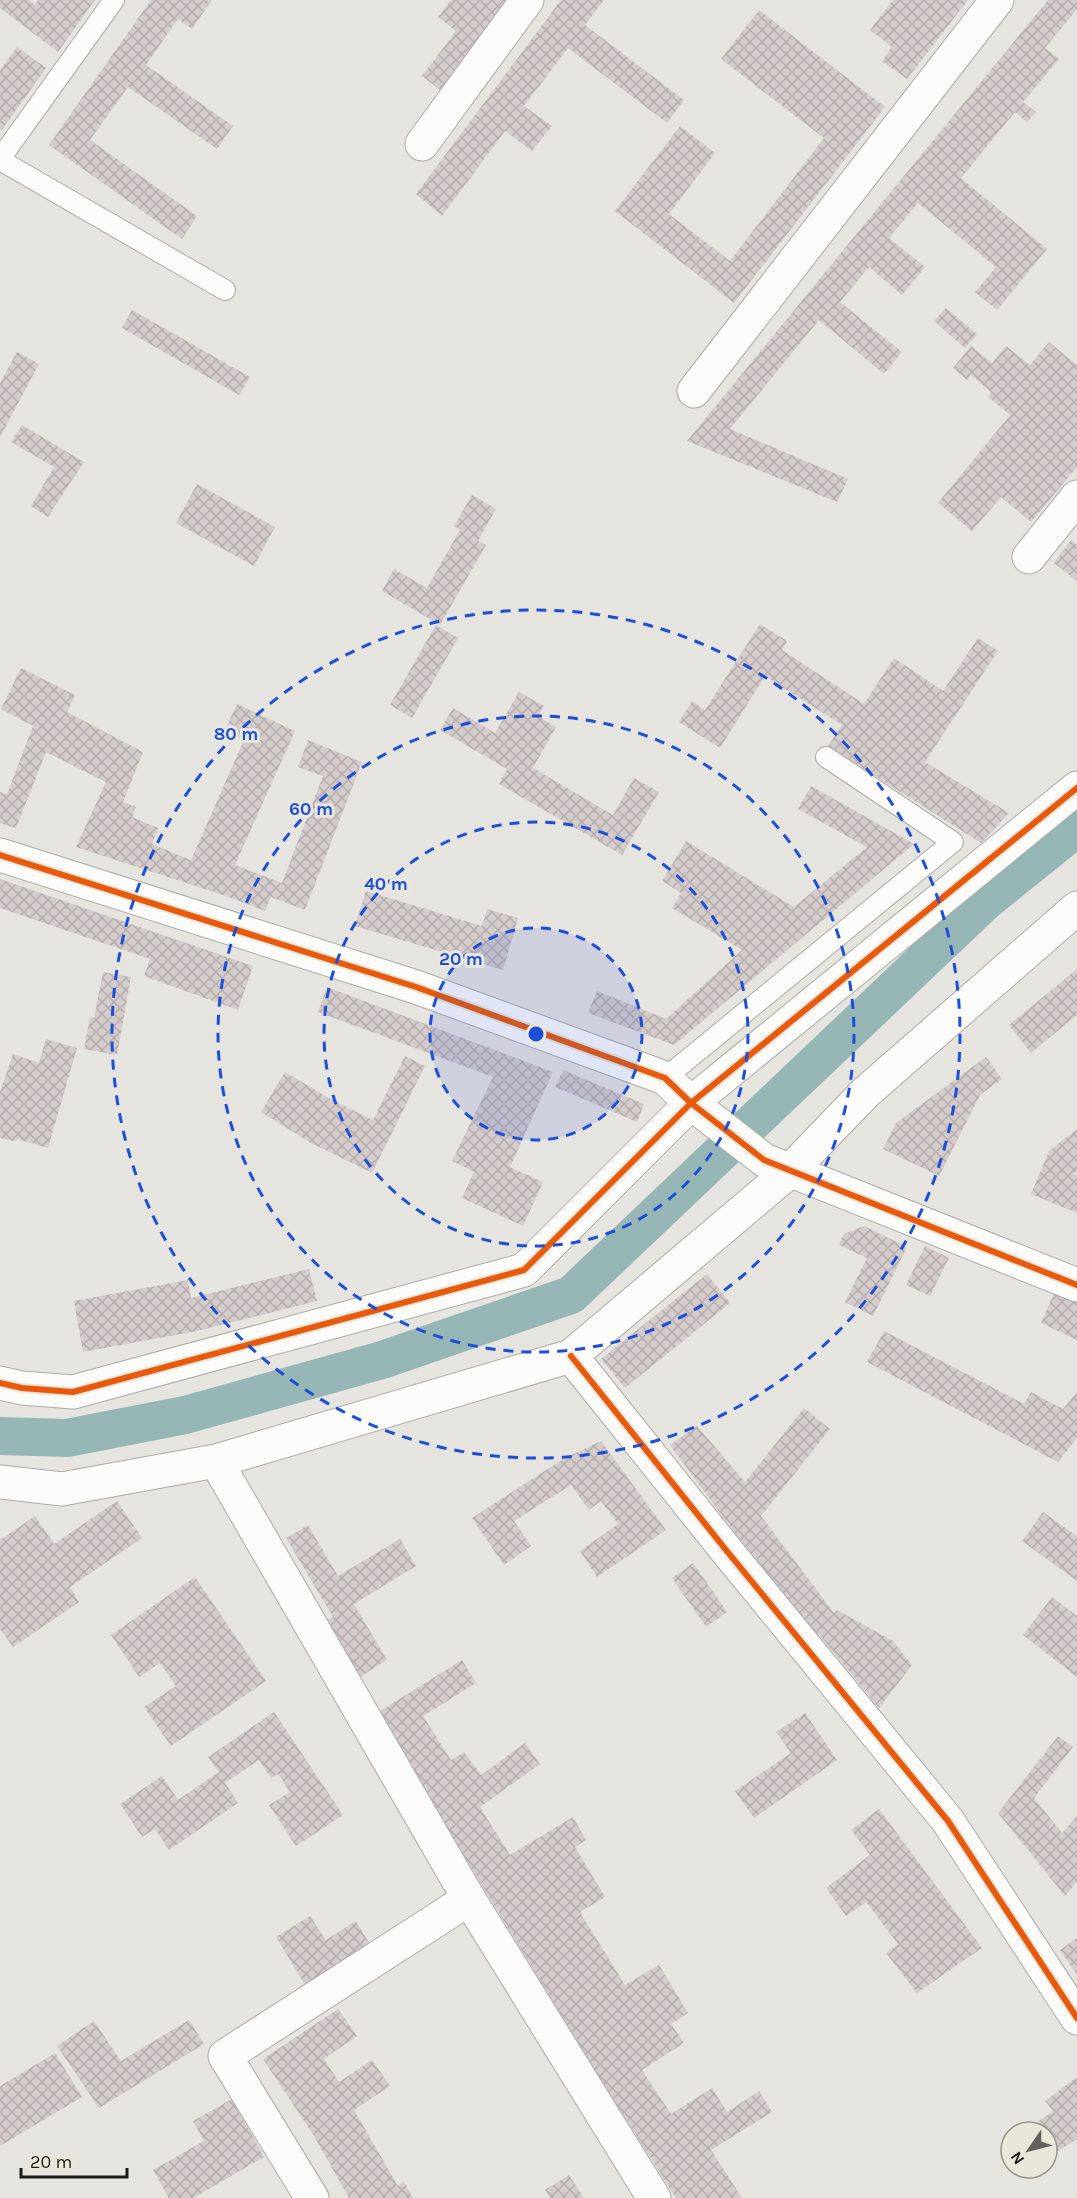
<svg xmlns="http://www.w3.org/2000/svg" width="1077" height="2198" viewBox="0 0 1077 2198" font-family="Karla,sans-serif">
  <style>
    .lines { fill: none; stroke-linecap: round; stroke-linejoin: round }
    .canal { stroke: #96b6b5; stroke-width: 38 }
    .building { fill: url(#building-cross-hatch) }
    .lane-casing { stroke: #acaba6; stroke-width: 22 }
    .street-casing { stroke: #acaba6; stroke-width: 35 }
    .secondary-casing { stroke: #acaba6; stroke-width: 35 }
    .lane { stroke: #fbfbfa; stroke-width: 20 }
    .street { stroke: #fbfbfa; stroke-width: 33 }
    .secondary { stroke: #fbfbfa; stroke-width: 33 }
    .cycleway-casing { stroke: #e9e7da; stroke-width: 10 }
    .cycleway { stroke: #e8590c; stroke-width: 6 }
    .ring { fill: none; stroke: #1d4ed8; stroke-width: 3; stroke-dasharray: 10 8 }
    .centre { fill: #1d4ed8; stroke: #e9e7da; stroke-width: 3 }
    .ring-label { font-size: 18px; text-anchor: middle; font-weight: bold; fill: #1d4ed8; stroke: #e9e7da; stroke-width: 6; stroke-linejoin: round; paint-order: stroke }
  </style>
  <defs>
    <pattern id="building-cross-hatch" width="8" height="8" patternUnits="userSpaceOnUse" patternTransform="scale(1.5)"><rect width="8" height="8" fill="#d4cbcb"/><path d="M0 0l8 8M0 8l8-8" fill="none" stroke="#b5aead"/></pattern>
  </defs>
  <rect width="100%" height="100%" fill="#e6e4de"/>
  <g class="lines">
    <polyline class="canal" points="0,1436 67,1438 185,1415 382,1360 571,1295 986,901 1077,828"/>
  </g>
  <g class="building">
    <polygon points="0,0 29,0 35,5 38,0 95,0 58,52 0,8"/>
    <polygon points="151,0 212,0 192,29 178,19 146,65 233,126 217,149 128,87 90,140 197,216 182,239 49,145"/>
    <polygon points="451,0 508,0 440,90 422,76 456,31 438,17"/>
    <polygon points="561,0 604,0 585,25 684,100 667,123 568,48 524,106 552,126 532,151 505,131 442,216 416,194"/>
    <polygon points="893,0 968,0 907,79 882,61 892,47 870,30"/>
    <polygon points="1048,0 1077,0 1077,9 1045,48 1059,59 1023,102 1036,112 1027,122 1015,112 961,178 1047,249 997,310 975,292 996,267 918,203 889,238 925,267 902,295 869,267 840,302 902,352 884,374 819,320 730,429 848,479 837,502 687,441"/>
    <polygon points="759,10 885,107 734,303 615,211 680,126 715,153 669,214 730,261 824,138 721,59"/>
    <polygon points="17,47 46,68 2,130 0,129 0,70"/>
    <polygon points="946,308 977,334 965,348 934,321"/>
    <polygon points="132,310 250,377 239,395 122,328"/>
    <polygon points="1049,342 1077,365 1077,467 1031,522 1001,497 972,531 938,503 1010,415 988,397 991,392 971,375 967,380 953,368 971,346 992,363 1006,346 1030,365"/>
    <polygon points="17,352 39,364 0,437 0,383"/>
    <polygon points="22,425 84,462 48,517 31,506 54,467 11,442"/>
    <polygon points="197,484 275,527 254,566 176,523"/>
    <polygon points="472,495 496,509 478,541 486,545 440,625 382,591 394,569 427,588 460,530 454,526"/>
    <polygon points="1071,540 1077,545 1077,581 1054,563"/>
    <polygon points="760,624 787,641 782,650 864,704 894,658 943,691 978,638 998,651 925,762 1009,813 981,843 828,746 842,725 765,676 720,748 679,722 692,701 705,710"/>
    <polygon points="436,625 458,638 412,718 390,705"/>
    <polygon points="21,668 75,695 67,712 143,752 123,802 136,807 132,817 158,828 152,844 191,860 244,740 224,732 237,704 295,731 235,865 282,883 323,776 298,767 308,740 362,762 305,910 271,897 265,911 223,895 76,847 106,782 46,752 16,828 0,823 0,792 7,794 33,726 1,709"/>
    <polygon points="519,692 544,706 538,716 556,727 533,768 613,815 634,778 659,792 622,855 499,784 507,769 440,730 453,708 495,733"/>
    <polygon points="811,786 914,844 674,1045 588,1013 597,991 666,1019 742,950 672,908 681,893 662,881 686,841 794,907 867,847 798,809"/>
    <polygon points="0,879 253,966 238,1010 144,976 150,959 0,908"/>
    <polygon points="366,891 482,926 487,909 518,918 503,970 355,926"/>
    <polygon points="1077,969 1077,1015 1031,1053 1009,1025"/>
    <polygon points="103,972 131,977 117,1055 84,1049 90,1017 94,1018"/>
    <polygon points="327,987 553,1072 510,1167 543,1182 523,1226 462,1198 474,1172 452,1161 493,1077 318,1012"/>
    <polygon points="46,1039 77,1048 48,1148 17,1139 14,1141 0,1138 0,1092 13,1054 39,1063"/>
    <polygon points="405,1056 425,1066 372,1173 311,1143 261,1112 285,1072 332,1100 373,1120"/>
    <polygon points="986,1057 1002,1079 980,1095 939,1176 883,1149 896,1123"/>
    <polygon points="563,1070 644,1104 637,1122 555,1087"/>
    <polygon points="1077,1129 1077,1171 1073,1174 1077,1175 1077,1213 1031,1194 1049,1151"/>
    <polygon points="864,1226 907,1247 873,1316 845,1302 867,1258 839,1245 844,1234"/>
    <polygon points="925,1246 949,1258 930,1296 906,1285"/>
    <polygon points="309,1269 317,1301 197,1331 83,1352 74,1301 188,1280 191,1298"/>
    <polygon points="707,1274 730,1303 625,1388 601,1359"/>
    <polygon points="1055,1291 1077,1301 1077,1340 1041,1323"/>
    <polygon points="884,1331 1024,1404 1031,1392 1063,1409 1077,1392 1077,1438 1058,1462 867,1362"/>
    <polygon points="804,1408 830,1429 761,1516 834,1613 837,1610 893,1641 912,1665 879,1708 818,1633 812,1637 670,1445 697,1426 745,1482"/>
    <polygon points="601,1441 666,1530 597,1577 580,1551 618,1524 601,1501 589,1510 571,1485 514,1521 531,1546 504,1565 472,1518 563,1459"/>
    <polygon points="117,1501 142,1538 70,1587 79,1602 13,1647 0,1629 0,1540 35,1516 54,1544"/>
    <polygon points="1043,1512 1077,1536 1077,1581 1022,1541"/>
    <polygon points="308,1525 338,1576 400,1539 416,1566 354,1604 387,1660 360,1677 326,1620 333,1617 286,1538"/>
    <polygon points="693,1563 727,1612 706,1627 672,1578"/>
    <polygon points="195,1577 266,1681 171,1746 144,1707 176,1686 160,1663 139,1677 111,1635"/>
    <polygon points="1052,1597 1077,1616 1077,1677 1023,1635"/>
    <polygon points="462,1660 476,1683 423,1716 451,1760 464,1752 481,1775 525,1743 540,1764 480,1807 510,1855 573,1817 586,1840 575,1847 605,1897 580,1912 625,1985 659,1965 688,2013 671,2024 684,2043 642,2070 671,2114 712,2088 727,2112 759,2091 772,2112 711,2150 742,2198 676,2198 596,2072 377,1713"/>
    <polygon points="274,1712 343,1815 296,1846 269,1805 290,1792 278,1774 271,1778 259,1760 225,1783 238,1803 169,1850 155,1829 142,1837 120,1804 162,1776 178,1800 219,1772 208,1757"/>
    <polygon points="805,1713 837,1760 754,1818 735,1791 791,1753 776,1732"/>
    <polygon points="1058,1736 1073,1747 1034,1798 1062,1833 1077,1816 1077,1882 1065,1896 998,1813"/>
    <polygon points="879,1809 982,1948 917,1993 886,1953 898,1944 866,1902 846,1916 826,1888 870,1855 851,1830"/>
    <polygon points="310,1916 326,1940 356,1921 372,1948 307,1988 276,1937"/>
    <polygon points="1077,1938 1077,1975 1060,1950"/>
    <polygon points="338,2009 357,2036 324,2059 339,2082 372,2060 390,2086 354,2110 398,2186 404,2182 413,2198 349,2198 314,2136 263,2059"/>
    <polygon points="189,2020 204,2044 99,2108 57,2046 94,2021 121,2061"/>
    <polygon points="55,2053 82,2097 0,2146 0,2086"/>
    <polygon points="1077,2077 1077,2139 1047,2158 1047,2132 1023,2132 1053,2111 1045,2101"/>
    <polygon points="232,2099 264,2157 193,2198 169,2198 153,2170 204,2141 193,2121"/>
    <polygon points="569,2175 584,2198 550,2198 545,2190"/>
  </g>
  <g class="lines">
    <defs>
      <g id="lane">
        <polyline points="0,159 114,0"/>
        <polyline points="0,160 225,290"/>
        <polyline points="665,1078 953,842 826,757"/>
      </g>
      <g id="street">
        <polyline points="422,144 527,0"/>
        <polyline points="694,391 997,0"/>
        <polyline points="1029,557 1077,497"/>
        <polyline points="571,1356 726,1550 948,1821 1077,2018"/>
        <polyline points="0,1383 22,1388 73,1392 524,1270 691,1103 1077,788"/>
        <polyline points="216,1461 469,1899"/>
        <polyline points="0,1482 62,1489 216,1461 571,1356 790,1171 865,1093 1077,908"/>
        <polyline points="312,2198 225,2056 469,1899 654,2198"/>
      </g>
      <polyline id="secondary" points="0,855 416,987 665,1078 691,1103 764,1160 1077,1285"/>
    </defs>
    <use href="#lane" class="lane-casing"/>
    <use href="#street" class="street-casing"/>
    <use href="#secondary" class="secondary-casing"/>
    <use href="#lane" class="lane"/>
    <use href="#street" class="street"/>
    <use href="#secondary" class="secondary"/>
    <defs>
      <g id="cycleway">
        <polyline points="0,855 416,987 665,1078 691,1103 764,1160 1077,1285"/>
        <polyline points="571,1356 726,1550 948,1821 1077,2018"/>
        <polyline points="0,1383 22,1388 73,1392 524,1270 691,1103 1077,788"/>
      </g>
    </defs>
    <use href="#cycleway" class="cycleway-casing"/>
    <use href="#cycleway" class="cycleway"/>
  </g>
  <circle cx="536" cy="1034" r="106" fill="#1d4ed8" fill-opacity=".12"/>
  <g class="ring">
    <circle cx="536" cy="1034" r="106"/>
    <circle cx="536" cy="1034" r="212"/>
    <circle cx="536" cy="1034" r="318"/>
    <circle cx="536" cy="1034" r="424"/>
  </g>
  <circle cx="536" cy="1034" r="9" class="centre"/>
  <g class="ring-label">
    <text x="236" y="740">80 m</text>
    <text x="311" y="815">60 m</text>
    <text x="386" y="890">40 m</text>
    <text x="461" y="965">20 m</text>
  </g>
  <g transform="translate(1029 2150) rotate(235)"><circle r="28" fill="#e9e7da" stroke="#96958b" stroke-width="1.5"/>
  <path d="M0-4.5L10 22L0 15L-10 22Z" fill="#61605b"/>
  <text y="-9" font-size="16" font-weight="bold" text-anchor="middle" fill="#1a1915">N</text>
  </g>
  <path d="M21 2168v9h106v-9" fill="none" stroke="#1a1915" stroke-width="3"/>
  <text x="30" y="2168" font-size="18" fill="#1a1915" stroke="#e9e7da" stroke-width="4.5" paint-order="stroke">20 m</text>
</svg>
